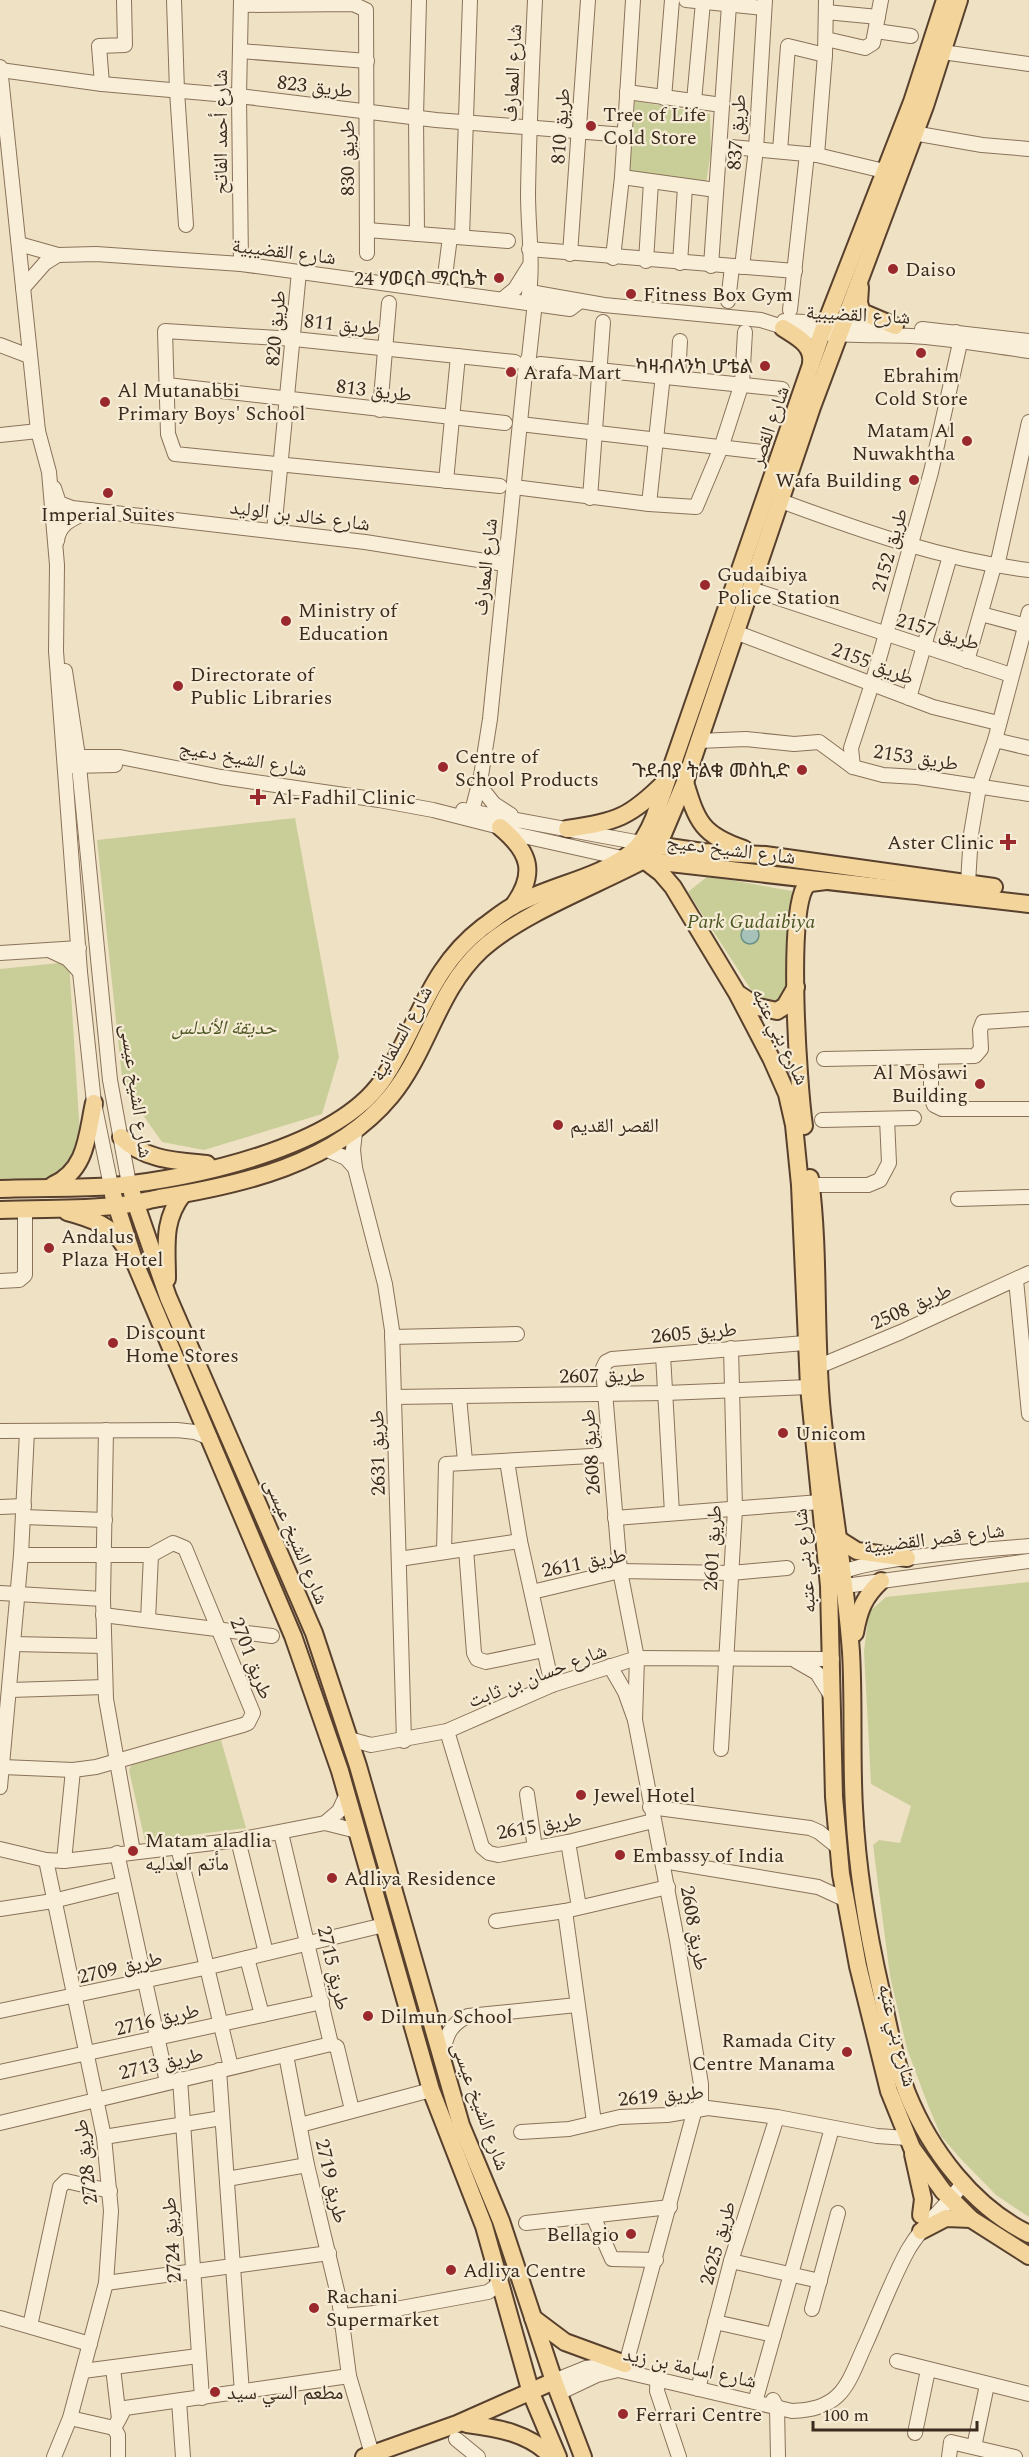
<svg xmlns="http://www.w3.org/2000/svg" width="1029" height="2457" viewBox="0 0 1029 2457" font-family="Spectral,'Noto Naskh Arabic','Noto Sans Ethiopic',serif">
  <style>
    .green { fill: #c9ce98 }
    .water { fill: #a6c2b9; stroke: #6c9187; stroke-width: 1.5 }
    .lines { fill: none; stroke-linecap: round; stroke-linejoin: round }
    .minor-casing { stroke: #8a725a; stroke-width: 16 }
    .major-casing { stroke: #58402e; stroke-width: 20 }
    .minor { stroke: #f9eed8; stroke-width: 14 }
    .major { stroke: #f3d59b; stroke-width: 16 }
    .poi-dot { fill: #9a292d; stroke: #f6ebd4; stroke-width: 2 }
    .labels { text-anchor: middle; stroke-width: 4.5; stroke-linejoin: round; paint-order: stroke }
    .street-label { font-size: 20px; fill: #3a2b1e; stroke: #f6ebd4 }
    .poi-label { font-size: 20px; fill: #3a2b1e; stroke: #f6ebd4; text-anchor: start }
    .park-label { font-size: 20px; font-style: italic; fill: #4c5724; stroke: #f6ebd4 }
  </style>
  <rect width="100%" height="100%" fill="#efe1c4"/>
  <g class="green">
    <polygon points="635,101 710,114 711,151 705,190 628,183"/>
    <polygon points="295,818 339,1057 322,1114 204,1150 162,1142 123,1087 97,840"/>
    <polygon points="708,876 792,891 786,1001 770,1005 755,996 688,892"/>
    <polygon points="69,962 80,1135 66,1170 41,1180 0,1182 0,969"/>
    <polygon points="1029,1582 1029,2217 996,2195 960,2158 941,2136 928,2105 907,2049 890,1976 873,1845 879,1840 900,1843 911,1806 871,1784 864,1651 869,1612 886,1597"/>
    <polygon points="221,1740 246,1828 145,1841 129,1770 132,1764"/>
  </g>
  <circle class="water" cx="750" cy="935" r="9"/>
  <g class="lines">
    <defs>
      <g id="minor">
        <polyline points="174,0 177,91 186,225"/>
        <polyline points="241,0 239,96 241,264"/>
        <polyline points="686,0 764,8"/>
        <polyline points="241,5 353,4 366,10 367,253"/>
        <polyline points="826,12 878,17"/>
        <polyline points="876,31 911,36"/>
        <polyline points="826,39 865,48 873,43 881,0"/>
        <polyline points="240,51 367,61"/>
        <polyline points="942,52 1029,64"/>
        <polyline points="0,67 38,431 49,472 57,565 56,651 80,972 94,1103 111,1186"/>
        <polyline points="0,70 102,84 239,96 436,120 625,135"/>
        <polyline points="102,84 99,46 125,45 124,0"/>
        <polyline points="627,92 722,105"/>
        <polyline points="664,98 672,0"/>
        <polyline points="694,101 703,2"/>
        <polyline points="913,133 982,145 1029,149"/>
        <polyline points="720,146 817,155 884,171"/>
        <polyline points="780,151 788,46 825,55"/>
        <polyline points="817,155 825,55 826,0"/>
        <polyline points="622,177 716,190"/>
        <polyline points="367,230 508,241"/>
        <polyline points="417,234 416,116 419,0"/>
        <polyline points="462,237 470,0"/>
        <polyline points="19,244 58,255 96,254 241,264 570,309 579,302"/>
        <polyline points="529,249 795,271"/>
        <polyline points="570,254 588,0"/>
        <polyline points="613,258 622,177 633,0"/>
        <polyline points="646,261 651,182"/>
        <polyline points="680,263 685,187"/>
        <polyline points="711,266 729,5"/>
        <polyline points="742,267 756,149 765,0"/>
        <polyline points="445,276 450,237"/>
        <polyline points="23,288 45,263 58,255"/>
        <path d="M530 292 604 305 761 320C810 338 860 334 911 336 950 338 990 346 1029 351"/>
        <polyline points="504,298 515,289 530,265"/>
        <path d="M528 300C534 266 528 229 528 194 529 129 532 65 535 0"/>
        <polyline points="728,301 732,267"/>
        <polyline points="790,310 807,154"/>
        <polyline points="784,321 888,326"/>
        <polyline points="922,329 1029,341"/>
        <polyline points="0,345 29,356"/>
        <polyline points="540,364 782,389"/>
        <polyline points="678,376 680,341"/>
        <polyline points="167,385 505,423"/>
        <polyline points="380,410 389,303"/>
        <polyline points="520,424 762,452"/>
        <polyline points="0,435 38,431"/>
        <polyline points="446,481 458,356"/>
        <polyline points="500,486 175,454 168,434 165,331 294,339 515,362"/>
        <polyline points="514,487 649,504 696,507 722,445 742,383 745,332"/>
        <polyline points="54,488 59,503 72,508 365,542 504,564"/>
        <polyline points="590,498 603,322"/>
        <path d="M781 501C862 531 943 560 1029 570"/>
        <polyline points="649,504 663,375"/>
        <polyline points="274,531 299,272"/>
        <path d="M57 541C59 522 75 518 91 510"/>
        <polyline points="997,566 1029,422"/>
        <polyline points="751,589 1011,675"/>
        <polyline points="981,614 1026,626"/>
        <polyline points="735,632 933,707 998,723"/>
        <polyline points="967,661 994,566"/>
        <polyline points="65,671 78,756 110,1080 129,1184"/>
        <polyline points="909,698 950,556"/>
        <polyline points="995,740 1029,748"/>
        <polyline points="698,741 746,739 794,744 819,742 853,767 883,775 917,777 1029,794"/>
        <polyline points="71,766 115,765"/>
        <polyline points="853,767 851,748 872,684 931,472 960,343 956,332"/>
        <polyline points="65,768 70,757 120,757 221,777 379,800 433,810 500,827 519,835 622,858"/>
        <polyline points="483,790 494,804 511,815"/>
        <polyline points="463,810 641,843"/>
        <polyline points="470,819 481,776 490,719 526,363 529,357 536,293"/>
        <polyline points="968,883 971,834 979,787 995,740 1029,612"/>
        <polyline points="51,951 68,959 80,972"/>
        <polyline points="0,953 79,948"/>
        <polyline points="931,1057 931,1096 934,1105 942,1109 1029,1109"/>
        <polyline points="824,1059 975,1056 981,1049 980,1030 983,1022 1029,1019"/>
        <polyline points="822,1120 914,1118"/>
        <polyline points="355,1132 353,1150 355,1168 385,1284 392,1330 404,1741"/>
        <polyline points="325,1149 346,1158 355,1168"/>
        <polyline points="800,1185 868,1185 880,1180 889,1163 887,1119"/>
        <polyline points="958,1199 1029,1197"/>
        <polyline points="1016,1280 1029,1414"/>
        <polyline points="0,1281 19,1280 25,1275 25,1209"/>
        <polyline points="392,1337 517,1334"/>
        <polyline points="663,1355 672,1513"/>
        <polyline points="810,1370 901,1332 1029,1273"/>
        <polyline points="395,1397 666,1393 809,1387"/>
        <polyline points="459,1397 465,1461"/>
        <polyline points="106,1430 103,1599 106,1699 133,1852"/>
        <polyline points="0,1431 177,1430 195,1432 210,1438"/>
        <polyline points="507,1461 520,1541 552,1685"/>
        <polyline points="0,1507 24,1506"/>
        <polyline points="23,1517 105,1520"/>
        <polyline points="615,1518 820,1502"/>
        <polyline points="466,1549 474,1653 477,1659 486,1662 544,1650"/>
        <polyline points="444,1552 446,1464 610,1455"/>
        <polyline points="399,1559 520,1541"/>
        <path d="M834 1577C855 1558 994 1549 1029 1546"/>
        <polyline points="835,1584 845,1586 1029,1561"/>
        <polyline points="532,1592 620,1571 731,1573 787,1568"/>
        <polyline points="0,1593 103,1599"/>
        <polyline points="103,1615 272,1636"/>
        <polyline points="148,1620 151,1555"/>
        <polyline points="13,1644 104,1646"/>
        <polyline points="796,1661 817,1673 830,1694"/>
        <polyline points="610,1666 625,1692 635,1720 677,1940 701,2084 701,2108"/>
        <polyline points="10,1690 105,1687"/>
        <polyline points="635,1720 637,1658 620,1571 603,1368 606,1362 612,1359 817,1342"/>
        <polyline points="447,1731 482,1847 489,1853 498,1855 568,1842 653,1821"/>
        <polyline points="349,1739 371,1745 447,1731 552,1685 637,1658 832,1659"/>
        <polyline points="721,1749 735,1509 731,1348"/>
        <polyline points="3,1767 73,1770 96,1767 243,1725 248,1723 253,1713 185,1548 173,1543 151,1555 21,1555"/>
        <polyline points="0,1787 21,1555 27,1431"/>
        <polyline points="527,1794 535,1848"/>
        <polyline points="650,1807 810,1828 819,1832 839,1848"/>
        <polyline points="325,1823 339,1811 347,1794"/>
        <polyline points="281,1833 331,2044 337,2047 352,2110"/>
        <polyline points="238,1840 266,1953"/>
        <polyline points="568,1842 579,1907"/>
        <polyline points="178,1847 231,2067"/>
        <polyline points="0,1849 46,1860 64,1861 238,1840 325,1823 357,1831"/>
        <polyline points="117,1853 167,2082"/>
        <polyline points="46,1860 104,2137 111,2211 106,2283 70,2418 54,2457"/>
        <polyline points="64,1861 73,1770"/>
        <polyline points="663,1861 818,1887 844,1899"/>
        <polyline points="0,1909 53,1901 122,1884"/>
        <polyline points="565,1911 594,2122"/>
        <polyline points="496,1921 565,1911 668,1887"/>
        <polyline points="247,1958 262,2015"/>
        <polyline points="0,2011 209,1967 384,1925"/>
        <polyline points="286,2055 307,2165 339,2299 349,2376 372,2454"/>
        <path d="M442 2056C446 2036 449 2025 468 2016L577 2005"/>
        <polyline points="219,2070 242,2393"/>
        <polyline points="0,2072 322,2002"/>
        <polyline points="180,2079 202,2398"/>
        <polyline points="0,2123 331,2044"/>
        <polyline points="300,2125 431,2090"/>
        <polyline points="521,2132 569,2129 620,2117 667,2115 708,2108 777,2117 877,2136 907,2138"/>
        <polyline points="104,2137 222,2118"/>
        <polyline points="227,2179 307,2165"/>
        <polyline points="593,2216 612,2259 656,2260"/>
        <polyline points="526,2223 670,2207"/>
        <polyline points="731,2261 820,2281"/>
        <polyline points="106,2283 329,2253"/>
        <polyline points="812,2309 838,2213"/>
        <polyline points="0,2318 90,2344"/>
        <polyline points="337,2321 342,2316 374,2313 488,2292 495,2287 499,2280"/>
        <polyline points="715,2322 774,2335"/>
        <polyline points="30,2326 60,2187 66,2181 110,2191"/>
        <polyline points="897,2361 1029,2394"/>
        <polyline points="626,2364 695,2109"/>
        <polyline points="113,2368 119,2419 114,2428"/>
        <polyline points="83,2371 198,2356"/>
        <polyline points="658,2371 657,2391 679,2457"/>
        <polyline points="554,2381 586,2368 614,2364"/>
        <polyline points="698,2389 731,2261 777,2117"/>
        <path d="M559 2393 597 2375 618 2370 792 2411C844 2410 848 2382 866 2343 880 2312 892 2279 908 2250 924 2222 947 2207 963 2183"/>
        <polyline points="757,2395 832,2128"/>
        <polyline points="773,2400 777,2408 778,2457"/>
        <polyline points="179,2401 183,2457"/>
        <polyline points="70,2418 114,2428"/>
        <polyline points="119,2419 125,2408 349,2376"/>
        <polyline points="114,2428 118,2435 118,2457"/>
        <polyline points="915,2433 928,2370"/>
        <polyline points="456,2439 478,2457"/>
        <polyline points="974,2447 987,2385"/>
        <polyline points="949,2457 951,2442 1015,2457"/>
      </g>
      <g id="major">
        <polyline points="860,287 859,303 862,312 895,326"/>
        <path d="M783 328C797 337 814 345 811 364"/>
        <path d="M685 782C697 822 702 835 744 849"/>
        <path d="M500 827C530 852 537 873 513 906"/>
        <path d="M567 829C618 821 629 818 666 781"/>
        <polyline points="648,844 703,852 765,855 994,887"/>
        <polyline points="642,850 644,860 661,873 673,887 737,993 771,1058 787,1094 794,1125 800,1185 809,1387 829,1586 834,1797 841,1874 858,1966 889,2091 912,2148 943,2191 971,2219 1029,2256"/>
        <polyline points="643,860 1029,904"/>
        <polyline points="740,995 758,1007 777,1011 785,1006 796,987"/>
        <path d="M804 1126C798 1083 787 919 805 887L810 883 826 881"/>
        <path d="M121 1137C144 1160 176 1161 207 1164"/>
        <path d="M810 1178C820 1256 814 1335 822 1413 830 1493 845 1572 851 1652 854 1704 851 1756 854 1808 857 1870 867 1930 881 1991 888 2025 895 2061 907 2093 930 2150 973 2207 1029 2234"/>
        <path d="M53 1185C87 1170 87 1135 94 1103"/>
        <path d="M0 1189C38 1187 76 1189 113 1186 191 1179 335 1148 382 1081 419 1027 427 970 483 927 493 920 502 912 513 906 550 885 598 879 632 852 643 843 649 830 654 818L822 333 912 102 945 0"/>
        <polyline points="132,1193 168,1297 314,1633 358,1766 461,2125 501,2221 554,2381 583,2457"/>
        <polyline points="113,1195 135,1263 293,1636 340,1771 431,2090 484,2226 531,2393 558,2457"/>
        <path d="M0 1210C38 1208 76 1210 114 1206 129 1205 144 1201 159 1198 241 1185 335 1164 391 1096 428 1051 437 991 481 950 520 914 595 886 644 860L658 846 685 782 812 407 925 106 959 0"/>
        <path d="M67 1212C90 1218 113 1226 125 1247"/>
        <path d="M167 1279C167 1246 162 1221 183 1194"/>
        <polyline points="838,1539 857,1551 907,1558"/>
        <path d="M855 1633C859 1610 864 1597 881 1581"/>
        <polyline points="913,2154 923,2199 921,2215"/>
        <polyline points="921,2231 946,2218 971,2219"/>
        <polyline points="533,2318 565,2342 625,2364"/>
        <path d="M467 2424C498 2428 529 2433 552 2457"/>
        <polyline points="364,2457 457,2424 554,2381"/>
      </g>
    </defs>
    <use href="#minor" class="minor-casing"/>
    <use href="#major" class="major-casing"/>
    <use href="#minor" class="minor"/>
    <use href="#major" class="major"/>
  </g>
  <g class="poi-dot">
    <circle cx="591" cy="126" r="6"/>
    <circle cx="893" cy="269" r="6"/>
    <circle cx="499" cy="278" r="6"/>
    <circle cx="631" cy="294" r="6"/>
    <circle cx="921" cy="353" r="6"/>
    <circle cx="765" cy="366" r="6"/>
    <circle cx="511" cy="372" r="6"/>
    <circle cx="105" cy="402" r="6"/>
    <circle cx="967" cy="441" r="6"/>
    <circle cx="914" cy="480" r="6"/>
    <circle cx="108" cy="493" r="6"/>
    <circle cx="705" cy="585" r="6"/>
    <circle cx="286" cy="621" r="6"/>
    <circle cx="178" cy="686" r="6"/>
    <circle cx="443" cy="767" r="6"/>
    <circle cx="802" cy="770" r="6"/>
    <path d="M255 788h6v6h6v6h-6v6h-6v-6h-6v-6h6z"/>
    <path d="M1005 833h6v6h6v6h-6v6h-6v-6h-6v-6h6z"/>
    <circle cx="980" cy="1084" r="6"/>
    <circle cx="558" cy="1125" r="6"/>
    <circle cx="49" cy="1248" r="6"/>
    <circle cx="113" cy="1343" r="6"/>
    <circle cx="783" cy="1433" r="6"/>
    <circle cx="581" cy="1795" r="6"/>
    <circle cx="133" cy="1851" r="6"/>
    <circle cx="620" cy="1855" r="6"/>
    <circle cx="332" cy="1878" r="6"/>
    <circle cx="368" cy="2016" r="6"/>
    <circle cx="847" cy="2052" r="6"/>
    <circle cx="631" cy="2234" r="6"/>
    <circle cx="451" cy="2270" r="6"/>
    <circle cx="314" cy="2308" r="6"/>
    <circle cx="215" cy="2392" r="6"/>
    <circle cx="623" cy="2414" r="6"/>
  </g>
  <g class="labels">
    <g class="street-label">
      <text transform="translate(512 73) rotate(-87)" y="7">شارع المعارف</text>
      <text transform="translate(315 86) rotate(7)" y="7">طريق 823</text>
      <text transform="translate(560 126) rotate(-86)" y="7">طريق 810</text>
      <text transform="translate(220 132) rotate(-90)" y="7">شارع أحمد الفاتح</text>
      <text transform="translate(736 132) rotate(-86)" y="7">طريق 837</text>
      <text transform="translate(347 158) rotate(-90)" y="7">طريق 830</text>
      <text transform="translate(284 251) rotate(7)" y="7">شارع القضيبية</text>
      <text transform="translate(858 314) rotate(3)" y="7">شارع القضيبية</text>
      <text transform="translate(342 324) rotate(6)" y="7">طريق 811</text>
      <text transform="translate(275 328) rotate(-85)" y="7">طريق 820</text>
      <text transform="translate(374 390) rotate(7)" y="7">طريق 813</text>
      <text transform="translate(769 426) rotate(-71)" y="7">شارع القصر</text>
      <text transform="translate(300 515) rotate(7)" y="7">شارع خالد بن الوليد</text>
      <text transform="translate(889 550) rotate(-74)" y="7">طريق 2152</text>
      <text transform="translate(485 567) rotate(-84)" y="7">شارع المعارف</text>
      <text transform="translate(938 631) rotate(17)" y="7">طريق 2157</text>
      <text transform="translate(873 663) rotate(21)" y="7">طريق 2155</text>
      <text transform="translate(916 757) rotate(9)" y="7">طريق 2153</text>
      <text transform="translate(243 758) rotate(10)" y="7">شارع الشيخ دعيج</text>
      <text transform="translate(731 849) rotate(7)" y="7">شارع الشيخ دعيج</text>
      <text transform="translate(401 1033) rotate(-61)" y="7">شارع السلمانية</text>
      <text transform="translate(781 1036) rotate(64)" y="7">شارع بني عتبه</text>
      <text transform="translate(137 1091) rotate(82)" y="7">شارع الشيخ عيسى</text>
      <text transform="translate(911 1306) rotate(-24)" y="7">طريق 2508</text>
      <text transform="translate(694 1332) rotate(-5)" y="7">طريق 2605</text>
      <text transform="translate(602 1375) rotate(-1)" y="7">طريق 2607</text>
      <text transform="translate(590 1452) rotate(-94)" y="7">طريق 2608</text>
      <text transform="translate(377 1453) rotate(-91)" y="7">طريق 2631</text>
      <text transform="translate(934 1538) rotate(-7)" y="7">شارع قصر القضيبية</text>
      <text transform="translate(297 1541) rotate(67)" y="7">شارع الشيخ عيسى</text>
      <text transform="translate(712 1548) rotate(-87)" y="7">طريق 2601</text>
      <text transform="translate(804 1561) rotate(-95)" y="7">شارع بني عتبه</text>
      <text transform="translate(584 1562) rotate(-11)" y="7">طريق 2611</text>
      <text transform="translate(252 1658) rotate(69)" y="7">طريق 2701</text>
      <text transform="translate(537 1675) rotate(-21)" y="7">شارع حسان بن ثابت</text>
      <text transform="translate(539 1825) rotate(-10)" y="7">طريق 2615</text>
      <text transform="translate(695 1928) rotate(80)" y="7">طريق 2608</text>
      <text transform="translate(120 1967) rotate(-13)" y="7">طريق 2709</text>
      <text transform="translate(334 1968) rotate(77)" y="7">طريق 2715</text>
      <text transform="translate(157 2019) rotate(-13)" y="7">طريق 2716</text>
      <text transform="translate(898 2035) rotate(76)" y="7">شارع بني عتبه</text>
      <text transform="translate(161 2063) rotate(-13)" y="7">طريق 2713</text>
      <text transform="translate(661 2095) rotate(-5)" y="7">طريق 2619</text>
      <text transform="translate(481 2106) rotate(70)" y="7">شارع الشيخ عيسى</text>
      <text transform="translate(85 2162) rotate(-97)" y="7">طريق 2728</text>
      <text transform="translate(332 2181) rotate(77)" y="7">طريق 2719</text>
      <text transform="translate(171 2240) rotate(-94)" y="7">طريق 2724</text>
      <text transform="translate(717 2243) rotate(-74)" y="7">طريق 2625</text>
      <text transform="translate(690 2367) rotate(12)" y="7">شارع اسامة بن زيد</text>
    </g>
    <g class="poi-label">
      <text x="603" y="121">Tree of Life<tspan x="603" dy="23">Cold Store</tspan></text>
      <text x="905" y="276">Daiso</text>
      <text x="487" y="285" text-anchor="end">24 ሃወርስ ማርኬት</text>
      <text x="643" y="301">Fitness Box Gym</text>
      <text x="753" y="373" text-anchor="end">ካዛብላንካ ሆቴል</text>
      <text x="523" y="379">Arafa Mart</text>
      <text x="921" y="382" text-anchor="middle">Ebrahim<tspan x="921" dy="23">Cold Store</tspan></text>
      <text x="117" y="397">Al Mutanabbi<tspan x="117" dy="23">Primary Boys' School</tspan></text>
      <text x="955" y="437" text-anchor="end">Matam Al<tspan x="955" dy="23">Nuwakhtha</tspan></text>
      <text x="902" y="487" text-anchor="end">Wafa Building</text>
      <text x="108" y="521" text-anchor="middle">Imperial Suites</text>
      <text x="717" y="581">Gudaibiya<tspan x="717" dy="23">Police Station</tspan></text>
      <text x="298" y="617">Ministry of<tspan x="298" dy="23">Education</tspan></text>
      <text x="190" y="681">Directorate of<tspan x="190" dy="23">Public Libraries</tspan></text>
      <text x="455" y="763">Centre of<tspan x="455" dy="23">School Products</tspan></text>
      <text x="790" y="777" text-anchor="end">ጉደብያ ትልቁ መስኪድ</text>
      <text x="272" y="804">Al-Fadhil Clinic</text>
      <text x="994" y="849" text-anchor="end">Aster Clinic</text>
      <text x="968" y="1079" text-anchor="end">Al Mosawi<tspan x="968" dy="23">Building</tspan></text>
      <text x="570" y="1132">القصر القديم</text>
      <text x="61" y="1243">Andalus<tspan x="61" dy="23">Plaza Hotel</tspan></text>
      <text x="125" y="1339">Discount<tspan x="125" dy="23">Home Stores</tspan></text>
      <text x="795" y="1440">Unicom</text>
      <text x="593" y="1802">Jewel Hotel</text>
      <text x="145" y="1847">Matam aladlia<tspan x="145" dy="23">مأتم العدليه</tspan></text>
      <text x="632" y="1862">Embassy of India</text>
      <text x="344" y="1885">Adliya Residence</text>
      <text x="380" y="2023">Dilmun School</text>
      <text x="835" y="2047" text-anchor="end">Ramada City<tspan x="835" dy="23">Centre Manama</tspan></text>
      <text x="619" y="2241" text-anchor="end">Bellagio</text>
      <text x="463" y="2277">Adliya Centre</text>
      <text x="326" y="2303">Rachani<tspan x="326" dy="23">Supermarket</tspan></text>
      <text x="227" y="2399">مطعم السي سيد</text>
      <text x="635" y="2421">Ferrari Centre</text>
    </g>
    <g class="park-label">
      <text x="751" y="928">Park Gudaibiya</text>
      <text x="224" y="1034">حديقة الأندلس</text>
    </g>
  </g>
  <path d="M813 2421v9h164v-9" fill="none" stroke="#3a2b1e" stroke-width="3"/>
  <text x="822" y="2421" font-size="18" fill="#3a2b1e" stroke="#f6ebd4" stroke-width="4.5" paint-order="stroke">100 m</text>
</svg>
